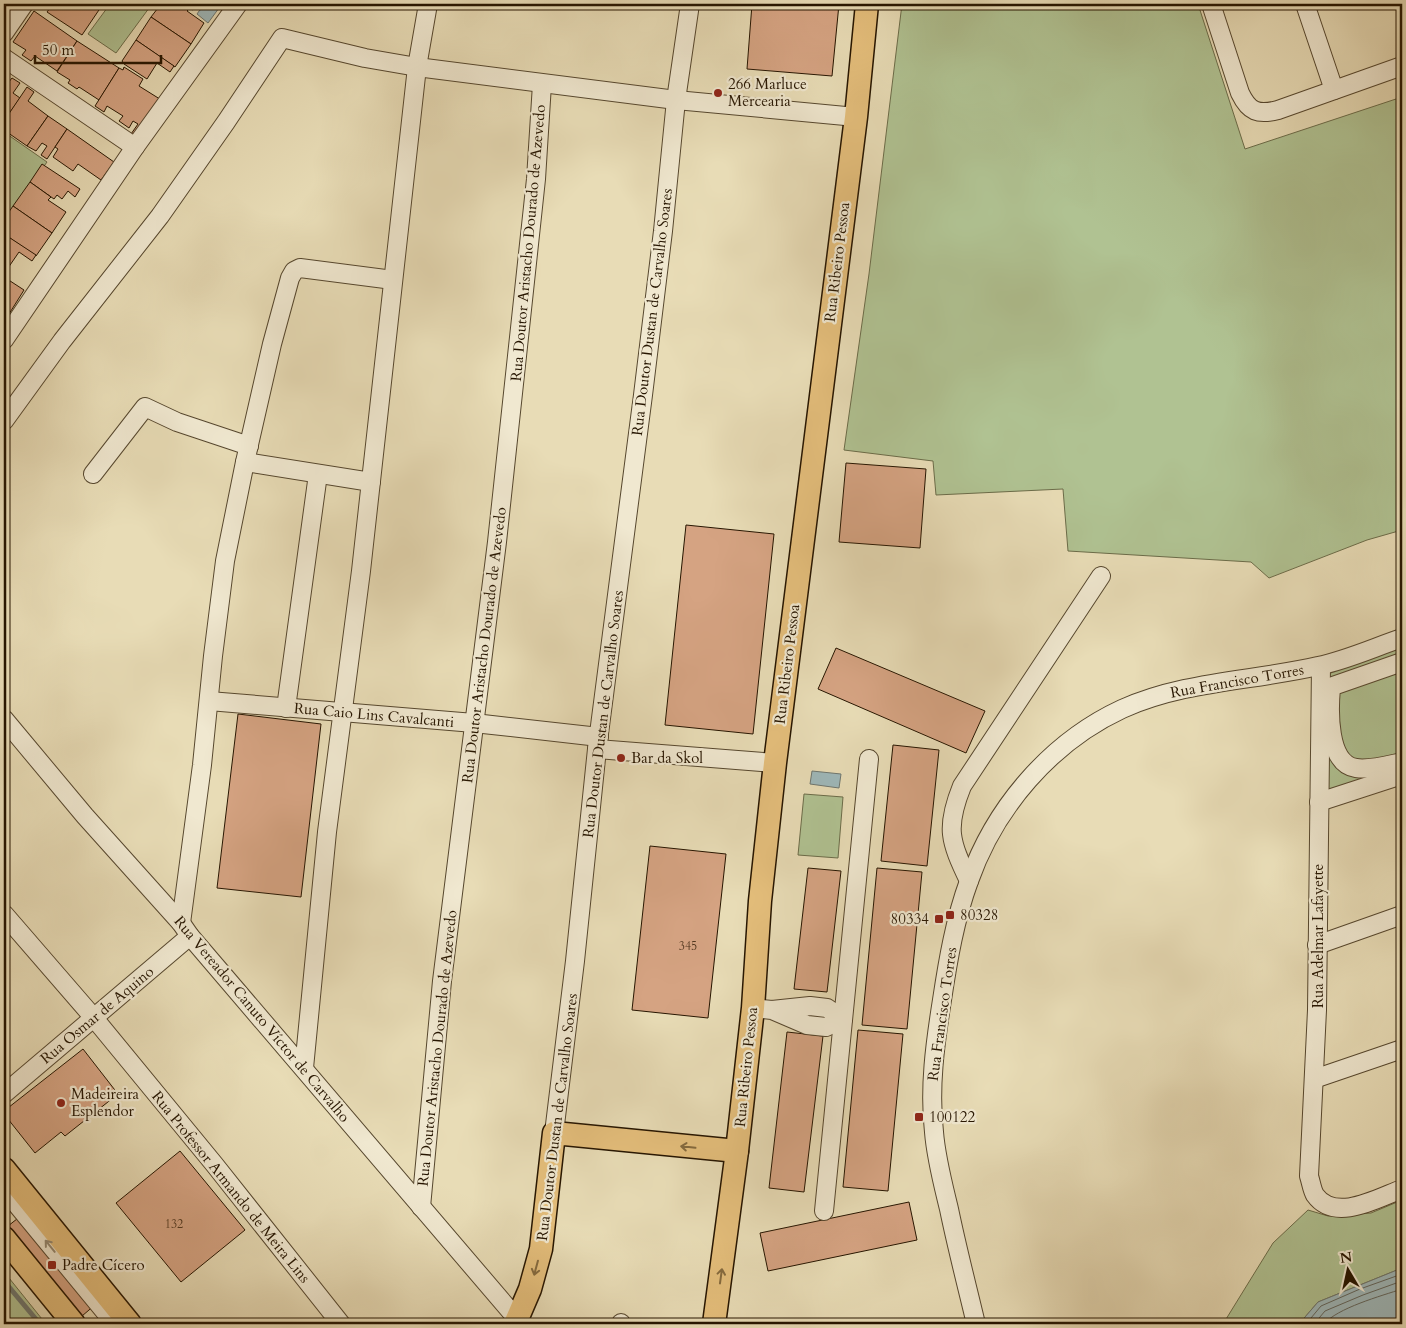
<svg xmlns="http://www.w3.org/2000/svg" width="1406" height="1328" viewBox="0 0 1406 1328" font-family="Cardo,serif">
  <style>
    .green { fill: #b0c292; stroke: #6b6c49 }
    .water { fill: #9eb8ba; stroke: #6e7770 }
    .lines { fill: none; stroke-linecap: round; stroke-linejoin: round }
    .shore { stroke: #62665d; stroke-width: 1 }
    .stream { stroke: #6e7770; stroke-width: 5 }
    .building { fill: #d5a382; stroke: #261500 }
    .minor-casing { stroke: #56472e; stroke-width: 20 }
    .major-casing { stroke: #261500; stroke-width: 25 }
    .minor { stroke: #f0e8d0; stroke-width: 18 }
    .major { stroke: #e4be7b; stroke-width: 22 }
    .oneway { stroke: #856a3e }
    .oneway2 { stroke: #958972 }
    .poi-dot { fill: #8f2418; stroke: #f0e8d0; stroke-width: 2 }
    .labels { text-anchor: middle; stroke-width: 4.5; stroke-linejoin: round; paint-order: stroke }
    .number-label { font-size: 12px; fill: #523820 }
    .poi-label { font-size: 15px; fill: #261500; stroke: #f0e8d0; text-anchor: start }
    .street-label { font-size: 15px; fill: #261500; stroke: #f0e8d0 }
  </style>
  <rect width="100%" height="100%" fill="#e8dcb6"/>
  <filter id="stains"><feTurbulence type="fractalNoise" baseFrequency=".004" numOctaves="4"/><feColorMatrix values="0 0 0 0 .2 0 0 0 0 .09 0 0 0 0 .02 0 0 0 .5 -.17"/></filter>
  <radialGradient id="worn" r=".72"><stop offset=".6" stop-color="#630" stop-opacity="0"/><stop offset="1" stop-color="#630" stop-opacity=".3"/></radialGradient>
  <g class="green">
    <polygon points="110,4 152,4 116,53 88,34"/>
    <polygon points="902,4 1198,4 1245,149 1402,97 1402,530 1367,540 1269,578 1251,562 1068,551 1063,489 936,495 933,461 844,450 869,274"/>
    <polygon points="4,132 47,162 4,222"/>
    <polygon points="1402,645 1402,768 1327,793 1326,672"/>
    <polygon points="804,794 843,797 838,858 798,855"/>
    <polygon points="1402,1200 1402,1268 1318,1302 1299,1324 1223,1324 1273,1243 1308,1210 1328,1216 1371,1213"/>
    <polygon points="4,1273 5,1273 46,1324 4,1324"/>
  </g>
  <g class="water">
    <polygon points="204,4 213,4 219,8 208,23 197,14"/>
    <polygon points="812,771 841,774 839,788 810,784"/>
    <polygon points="1402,1268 1402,1324 1299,1324 1318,1302"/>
  </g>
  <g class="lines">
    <g class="shore">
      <polyline points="1306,1324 1321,1306 1360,1289 1402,1274"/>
      <polyline points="1314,1324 1325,1311 1363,1295 1402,1281"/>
      <path d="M1324 1324C1337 1308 1381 1296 1402 1289"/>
    </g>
    <polyline class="stream" points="4,1281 40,1324"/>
  </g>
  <g class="building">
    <polygon points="53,4 103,4 82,35 47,12"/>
    <polygon points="161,4 184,4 190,8 187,11 204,23 191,44 151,17"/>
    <polygon points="184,4 205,4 201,10 196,6 193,10"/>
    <polygon points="752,4 839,4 832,76 747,69"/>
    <polygon points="34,11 77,41 57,71 35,56 31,61 22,55 26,50 13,42"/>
    <polygon points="151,17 191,44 175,67 136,40"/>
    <polygon points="136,40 174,66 170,72 157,63 147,79 124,64 122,61"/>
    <polygon points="77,41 119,68 99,100 79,87 77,89 68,83 70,80 57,72"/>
    <polygon points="124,67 143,79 139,86 163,101 139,139 131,134 138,124 133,121 129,128 119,121 123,116 107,106 104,112 95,106 119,68 123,70"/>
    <polygon points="12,78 20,83 13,93 20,98 4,121 4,88"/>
    <polygon points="27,87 34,92 28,101 48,116 27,146 4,130 4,121"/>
    <polygon points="48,116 67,129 47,159 41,155 47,146 42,143 36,151 27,146"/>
    <polygon points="67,129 114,162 101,180 78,164 73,171 53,157 58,149 55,147"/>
    <polygon points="42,164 80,189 75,197 68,191 62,199 57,195 54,199 30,182"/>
    <polygon points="30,182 51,197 48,200 66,212 52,233 13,206"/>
    <polygon points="13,206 52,233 36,256 4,234 4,219"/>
    <polygon points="4,234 36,255 32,261 19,252 8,268 4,265"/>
    <polygon points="4,277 24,290 4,322"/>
    <polygon points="846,463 926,469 920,548 839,542"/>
    <polygon points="686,525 774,534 753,734 665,725"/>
    <polygon points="836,648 985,711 966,753 818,689"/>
    <polygon points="238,714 321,724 301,897 217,888"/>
    <polygon points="893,745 939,750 927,866 881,861"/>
    <polygon points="650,846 726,854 708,1018 632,1010"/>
    <polygon points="808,868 841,871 827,992 794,989"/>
    <polygon points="877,868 922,872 907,1029 862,1025"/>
    <polygon points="858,1030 903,1034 888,1191 843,1187"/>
    <polygon points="787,1032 823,1036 804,1192 769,1188"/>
    <polygon points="83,1049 118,1094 65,1136 61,1132 35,1153 4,1114 4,1111"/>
    <polygon points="180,1151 245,1230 181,1282 116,1203"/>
    <polygon points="909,1202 917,1240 768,1271 760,1233"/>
    <polygon points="22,1215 96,1304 82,1316 8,1226"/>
  </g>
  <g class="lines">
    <defs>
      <g id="minor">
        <path d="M1211 4 1240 93C1249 112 1258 115 1278 110L1402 66"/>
        <polyline points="1305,4 1334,90"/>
        <polyline points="4,33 24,4"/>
        <polyline points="4,58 135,147"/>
        <polyline points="4,340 135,147 238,4"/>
        <polyline points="4,421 62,341 160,216 226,122 282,38 365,58 417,67 676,100 856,117"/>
        <polyline points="245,462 371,482"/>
        <polyline points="93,474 145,407 177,422 249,446"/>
        <path d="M1402 662 1333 686 1331 688C1329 709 1327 764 1356 768 1371 770 1388 765 1402 762"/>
        <path d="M1321 666 1317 1010 1309 1176C1311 1182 1312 1190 1315 1195 1335 1223 1378 1198 1402 1189"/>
        <polyline points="209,701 474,723 599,737"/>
        <polyline points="286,708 318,474"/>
        <polyline points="4,719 85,816 181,923 190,936 518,1320"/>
        <polyline points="597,749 775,763"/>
        <polyline points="1319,802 1402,775"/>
        <path d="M969 881C950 841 945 828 962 786L1101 576"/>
        <polyline points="4,914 94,1018 214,1164 341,1324"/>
        <polyline points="181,923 202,765 213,656 225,561 245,462 272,344 290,278 294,271 300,268 393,280"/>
        <polyline points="1317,945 1402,915"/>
        <polyline points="753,1008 772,1010 810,1006 827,1008 843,1019 826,1027 807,1025 772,1010"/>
        <polyline points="304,1068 327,832 361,571 417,67 428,4"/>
        <polyline points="1314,1079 1402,1049"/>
        <polyline points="4,1094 190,936"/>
        <polyline points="554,1133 575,961 597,749 643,395 663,231 676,100 690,4"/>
        <polyline points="4,1189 115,1324"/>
        <polyline points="421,1207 442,981 497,542 517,356 536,179 542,84"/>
        <polyline points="824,1211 869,759"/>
        <polyline points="621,1324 621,1323"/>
        <path d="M976 1324C967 1286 957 1248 949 1209 943 1184 936 1158 934 1132 929 1088 935 1044 942 1000 948 960 955 919 969 881 995 807 1051 742 1122 709 1184 681 1253 681 1318 666 1347 660 1375 647 1402 638"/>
      </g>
      <g id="major">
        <polyline points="4,1169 130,1324"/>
        <polyline points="4,1238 74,1324"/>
        <polyline points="515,1324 530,1289 541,1249 554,1133 737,1151"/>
        <polyline points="714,1324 737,1151 753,1008 760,901 775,763 856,117 867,4"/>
      </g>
    </defs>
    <use href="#minor" class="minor-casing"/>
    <use href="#major" class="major-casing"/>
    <use href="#minor" class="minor"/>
    <use href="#major" class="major"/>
  </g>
  <defs><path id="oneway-shaft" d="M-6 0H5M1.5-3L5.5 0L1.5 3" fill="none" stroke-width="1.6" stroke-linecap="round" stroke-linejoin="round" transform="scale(1.25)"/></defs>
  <g class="oneway">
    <use href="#oneway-shaft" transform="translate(688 1147) rotate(-174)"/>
    <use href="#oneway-shaft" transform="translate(536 1268) rotate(105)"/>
    <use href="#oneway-shaft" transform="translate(721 1276) rotate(-82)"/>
  </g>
  <use class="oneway2" href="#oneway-shaft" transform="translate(50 1246) rotate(-129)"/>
  <g class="poi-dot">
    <circle cx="718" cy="93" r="5"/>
    <circle cx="621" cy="758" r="5"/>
    <rect x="945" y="910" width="10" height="10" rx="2.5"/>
    <rect x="934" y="914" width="10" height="10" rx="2.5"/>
    <circle cx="61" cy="1103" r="5"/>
    <rect x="914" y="1112" width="10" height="10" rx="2.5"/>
    <rect x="47" y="1260" width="10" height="10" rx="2.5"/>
  </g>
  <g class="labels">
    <g class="number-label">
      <text x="688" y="950">345</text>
      <text x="174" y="1228">132</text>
    </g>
    <g class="poi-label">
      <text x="728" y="89">266 Marluce<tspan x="728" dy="17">Mercearia</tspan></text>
      <text x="631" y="763">Bar da Skol</text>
      <text x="960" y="920">80328</text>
      <text x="929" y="924" text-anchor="end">80334</text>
      <text x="71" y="1099">Madeireira<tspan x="71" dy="17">Esplendor</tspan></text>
      <text x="929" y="1122">100122</text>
      <text x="62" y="1270">Padre Cícero</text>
    </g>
    <g class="street-label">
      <text transform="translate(528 243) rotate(-85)" y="5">Rua Doutor Aristacho Dourado de Azevedo</text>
      <text transform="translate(837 262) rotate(-83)" y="5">Rua Ribeiro Pessoa</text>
      <text transform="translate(652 312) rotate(-83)" y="5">Rua Doutor Dustan de Carvalho Soares</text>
      <text transform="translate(484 645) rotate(-83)" y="5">Rua Doutor Aristacho Dourado de Azevedo</text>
      <text transform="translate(787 664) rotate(-83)" y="5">Rua Ribeiro Pessoa</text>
      <text transform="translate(1237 681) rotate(-10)" y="5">Rua Francisco Torres</text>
      <text transform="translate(603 714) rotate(-83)" y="5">Rua Doutor Dustan de Carvalho Soares</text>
      <text transform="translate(374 715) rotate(5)" y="5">Rua Caio Lins Cavalcanti</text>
      <text transform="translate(1318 936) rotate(-90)" y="5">Rua Adelmar Lafayette</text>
      <text transform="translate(942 1014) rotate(-82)" y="5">Rua Francisco Torres</text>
      <text transform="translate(97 1015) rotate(-40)" y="5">Rua Osmar de Aquino</text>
      <text transform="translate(262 1019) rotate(50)" y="5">Rua Vereador Canuto Víctor de Carvalho</text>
      <text transform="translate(437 1048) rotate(-84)" y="5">Rua Doutor Aristacho Dourado de Azevedo</text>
      <text transform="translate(746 1067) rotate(-84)" y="5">Rua Ribeiro Pessoa</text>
      <text transform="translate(557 1117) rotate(-83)" y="5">Rua Doutor Dustan de Carvalho Soares</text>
      <text transform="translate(231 1187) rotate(51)" y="5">Rua Professor Armando de Meira Lins</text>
    </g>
  </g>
  <rect width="1406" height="1328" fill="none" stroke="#e8dcb6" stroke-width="20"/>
  <rect x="5" y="5" width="1396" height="1318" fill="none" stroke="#261500" stroke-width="2.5"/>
  <rect x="10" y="10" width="1386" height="1308" fill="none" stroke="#261500"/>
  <g transform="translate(1348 1270) rotate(351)" stroke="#f0e8d0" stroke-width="4" paint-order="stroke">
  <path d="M0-4L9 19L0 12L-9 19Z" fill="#261500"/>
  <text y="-8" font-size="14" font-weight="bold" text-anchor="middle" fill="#261500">N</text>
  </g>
  <path d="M35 55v8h126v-8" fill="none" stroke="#261500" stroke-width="2.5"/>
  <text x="42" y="55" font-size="15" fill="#261500" stroke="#f0e8d0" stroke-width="4" paint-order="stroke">50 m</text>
  <rect width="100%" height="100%" filter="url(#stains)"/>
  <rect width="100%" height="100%" fill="url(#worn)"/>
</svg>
